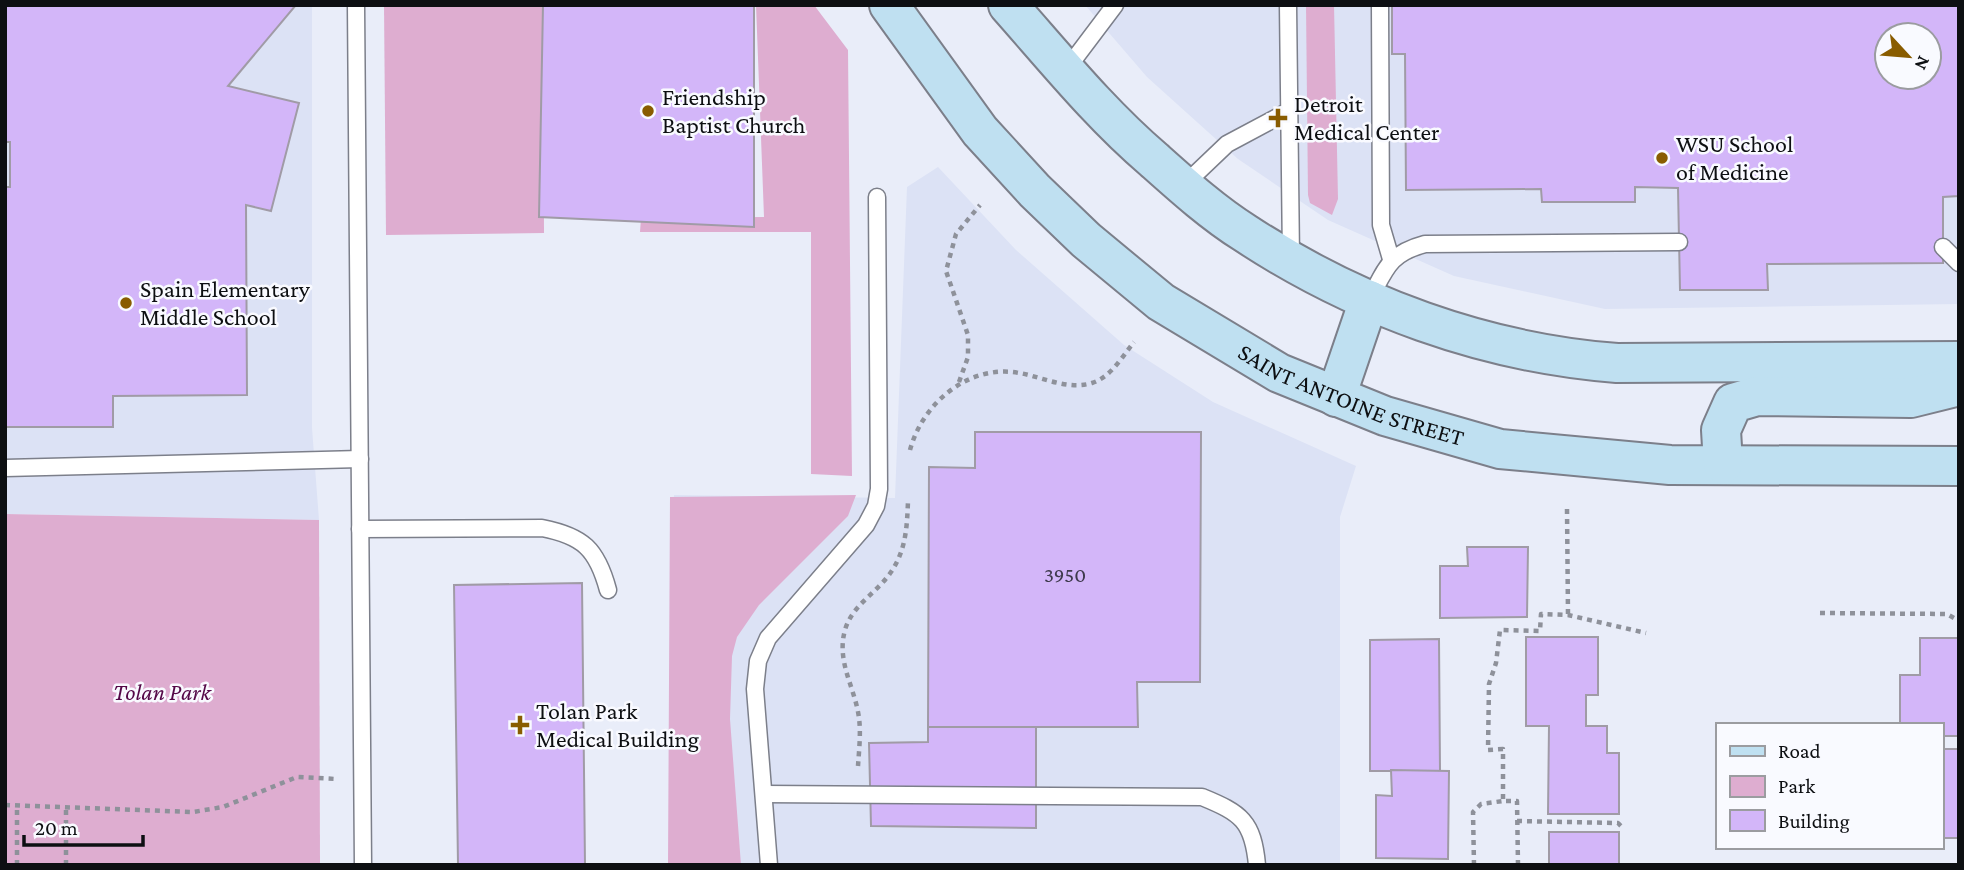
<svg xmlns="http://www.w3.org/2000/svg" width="1964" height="870" viewBox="0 0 1964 870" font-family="'Crimson Pro',serif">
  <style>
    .built { fill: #dce2f5; fill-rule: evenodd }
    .green { fill: #deadd0 }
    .building { fill: #d3b6f9; stroke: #a09ba6; stroke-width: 2; fill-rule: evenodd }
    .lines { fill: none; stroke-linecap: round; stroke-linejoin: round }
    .lane-casing { stroke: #7c7f8a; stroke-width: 19 }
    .secondary-casing { stroke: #7c7f8a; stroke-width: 42 }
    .path { stroke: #8e919a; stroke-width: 4.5; stroke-dasharray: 5 5; stroke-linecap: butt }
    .lane { stroke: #fff; stroke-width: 16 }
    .secondary { stroke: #bfe0f1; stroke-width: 38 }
    .poi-dot { fill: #895c00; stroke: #f9faff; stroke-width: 2.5 }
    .labels { text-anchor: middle; stroke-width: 5; stroke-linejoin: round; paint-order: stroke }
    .number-label { font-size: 21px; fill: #3e394c }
    .poi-label { font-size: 24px; fill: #0d0f12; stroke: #f9faff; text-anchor: start }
    .street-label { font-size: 24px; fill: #0d0f12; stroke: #f9faff }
    .park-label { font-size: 24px; font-style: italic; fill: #540747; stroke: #f9faff }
  </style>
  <rect width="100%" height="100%" fill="#e9edf9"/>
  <g class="built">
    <polygon points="5,5 312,5 312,428 319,520 5,514"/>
    <path d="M1085 5H1959V304L1605 309 1454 276 1328 220 1238 159 1147 77ZM1887 35H1929V77H1887Z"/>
    <polygon points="938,167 1016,250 1124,345 1213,402 1356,466 1340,517 1340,865 674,865 674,495 895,498 907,187"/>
  </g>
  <g class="green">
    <polygon points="384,5 543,5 544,233 386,235"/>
    <polygon points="756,5 814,5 848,50 852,476 811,474 811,232 640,232 641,218 764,217"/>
    <polygon points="1306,5 1334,5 1338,199 1332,215 1310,203 1308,195"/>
    <polygon points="856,495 848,516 759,605 737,637 732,656 730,719 741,865 668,865 670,497"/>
    <polygon points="5,514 319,520 320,865 5,865"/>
  </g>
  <g class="building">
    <polygon points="5,5 296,5 228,86 299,103 271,211 246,205 247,395 113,396 113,427 5,427 5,187 10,187 10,142 5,142"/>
    <polygon points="543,5 754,5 754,227 539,217"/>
    <path d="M1392 5H1959V196L1943 197V263L1767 264 1768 290H1680L1678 188 1635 187V202H1542L1541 189 1406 190 1405 54H1392ZM1887 35H1929V77H1887Z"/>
    <polygon points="975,432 1201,432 1200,682 1137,682 1138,727 928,727 929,467 975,468"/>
    <polygon points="1467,547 1528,547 1527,617 1440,618 1440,566 1468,566"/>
    <polygon points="582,583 585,865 458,865 454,585"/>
    <polygon points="1526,637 1598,637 1598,695 1586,695 1586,726 1607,726 1607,753 1619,753 1619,814 1548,814 1549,726 1526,726"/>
    <polygon points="1920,638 1959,638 1959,736 1941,736 1941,725 1900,725 1900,675 1920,675"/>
    <polygon points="1439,639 1440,771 1370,771 1370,640"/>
    <polygon points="928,727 1036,727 1036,828 871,826 869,743 928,742"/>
    <rect x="1941" y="749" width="18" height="89"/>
    <polygon points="1391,770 1449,771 1448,859 1376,858 1376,795 1392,796"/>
    <rect x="1549" y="832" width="70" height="33"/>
  </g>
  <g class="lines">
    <defs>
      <g id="lane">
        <polyline points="356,5 363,865"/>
        <polyline points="1288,5 1291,258"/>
        <polyline points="1380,5 1381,225 1391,259"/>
        <polyline points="1066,70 1115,5"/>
        <polyline points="1184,185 1227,144 1289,111"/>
        <polyline points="1943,247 1959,263"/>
        <path d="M1369 300C1386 269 1388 254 1425 244L1679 242"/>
        <polyline points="5,468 360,459"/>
        <path d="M360 529 542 528C583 536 597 549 608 590"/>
        <path d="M764 794 1202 797C1241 813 1253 821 1257 865"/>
        <polyline points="769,865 755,689 758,661 768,638 866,525 876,506 879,489 877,197"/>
      </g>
      <g id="secondary">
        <path id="s1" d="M889 5 980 131 1035 191 1086 240 1161 302 1279 373 1385 416 1500 449 1670 465 1959 466"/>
        <path d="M1008 5C1055 58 1100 114 1154 160 1182 185 1213 213 1245 233 1356 306 1485 353 1617 363L1959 361"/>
        <polyline points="1336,397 1369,300"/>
        <polyline points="1723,464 1721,430 1733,403 1757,396 1911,398 1959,386"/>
      </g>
    </defs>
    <use href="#lane" class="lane-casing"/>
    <use href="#secondary" class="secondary-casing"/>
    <g class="path">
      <polyline points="959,382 968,357 968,335 946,271 956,234 980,205"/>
      <path d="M910 450C922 405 965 367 1013 372 1039 375 1066 391 1092 383 1111 377 1122 357 1134 342"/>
      <polyline points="1567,509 1568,615"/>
      <polyline points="1820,613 1947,614 1959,621"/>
      <path d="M858 766C859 751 861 733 859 718 855 687 836 662 845 630 852 605 877 593 891 572 906 550 907 527 908 501"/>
      <polyline points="5,805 193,812 223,807 297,777 336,779"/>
      <polyline points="1517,821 1618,823 1623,828"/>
      <polyline points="17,865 17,806"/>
      <polyline points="66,865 66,808"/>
      <polyline points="1474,865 1473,812 1481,804 1503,801"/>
      <polyline points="1518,865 1517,801 1503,801 1503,749 1488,750 1489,684 1496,663 1500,630 1540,631 1541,614 1568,615 1646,633"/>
    </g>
    <use href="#lane" class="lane"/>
    <use href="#secondary" class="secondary"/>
  </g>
  <g class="poi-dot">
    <circle cx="648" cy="111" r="7"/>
    <path d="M1274.5 107.5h7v7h7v7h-7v7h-7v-7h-7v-7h7z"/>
    <circle cx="1662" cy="158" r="7"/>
    <circle cx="126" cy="303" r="7"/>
    <path d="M516.5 714.5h7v7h7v7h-7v7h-7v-7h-7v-7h7z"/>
  </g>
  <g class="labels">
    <g class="number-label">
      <text x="1065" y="582">3950</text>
    </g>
    <g class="poi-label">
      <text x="662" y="105">Friendship<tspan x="662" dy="28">Baptist Church</tspan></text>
      <text x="1294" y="112">Detroit<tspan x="1294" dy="28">Medical Center</tspan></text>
      <text x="1676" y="152">WSU School<tspan x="1676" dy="28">of Medicine</tspan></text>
      <text x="140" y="297">Spain Elementary<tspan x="140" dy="28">Middle School</tspan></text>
      <text x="536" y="719">Tolan Park<tspan x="536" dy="28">Medical Building</tspan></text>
    </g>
    <g class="street-label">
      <text dy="8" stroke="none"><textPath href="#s1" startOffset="618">SAINT ANTOINE STREET</textPath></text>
    </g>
    <g class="park-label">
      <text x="162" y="700">Tolan Park</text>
    </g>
  </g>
  <rect width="1964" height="870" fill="none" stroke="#0d0f12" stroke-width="14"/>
  <rect x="1716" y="723" width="228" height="126" fill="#f9faff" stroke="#9b9ca0" stroke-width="2"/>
  <rect x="1730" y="746" width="35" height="10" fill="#bfe0f1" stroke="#9b9ca0" stroke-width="2"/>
  <text x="1778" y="758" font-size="21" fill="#0d0f12">Road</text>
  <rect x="1730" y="776" width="35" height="21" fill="#deadd0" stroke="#9b9ca0" stroke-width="2"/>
  <text x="1778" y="793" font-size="21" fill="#0d0f12">Park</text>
  <rect x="1730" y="810" width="35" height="21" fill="#d3b6f9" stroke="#9b9ca0" stroke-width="2"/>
  <text x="1778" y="828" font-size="21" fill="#0d0f12">Building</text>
  <g transform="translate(1908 56) rotate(116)"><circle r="33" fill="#f9faff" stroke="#9b9ca0" stroke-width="2"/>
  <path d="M0-5L12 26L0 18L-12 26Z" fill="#895c00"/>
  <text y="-10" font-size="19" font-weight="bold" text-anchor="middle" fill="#0d0f12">N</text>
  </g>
  <path d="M24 835v10h119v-10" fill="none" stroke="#0d0f12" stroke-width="3.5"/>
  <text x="35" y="835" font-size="21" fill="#0d0f12" stroke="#f9faff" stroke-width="5" paint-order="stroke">20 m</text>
</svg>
